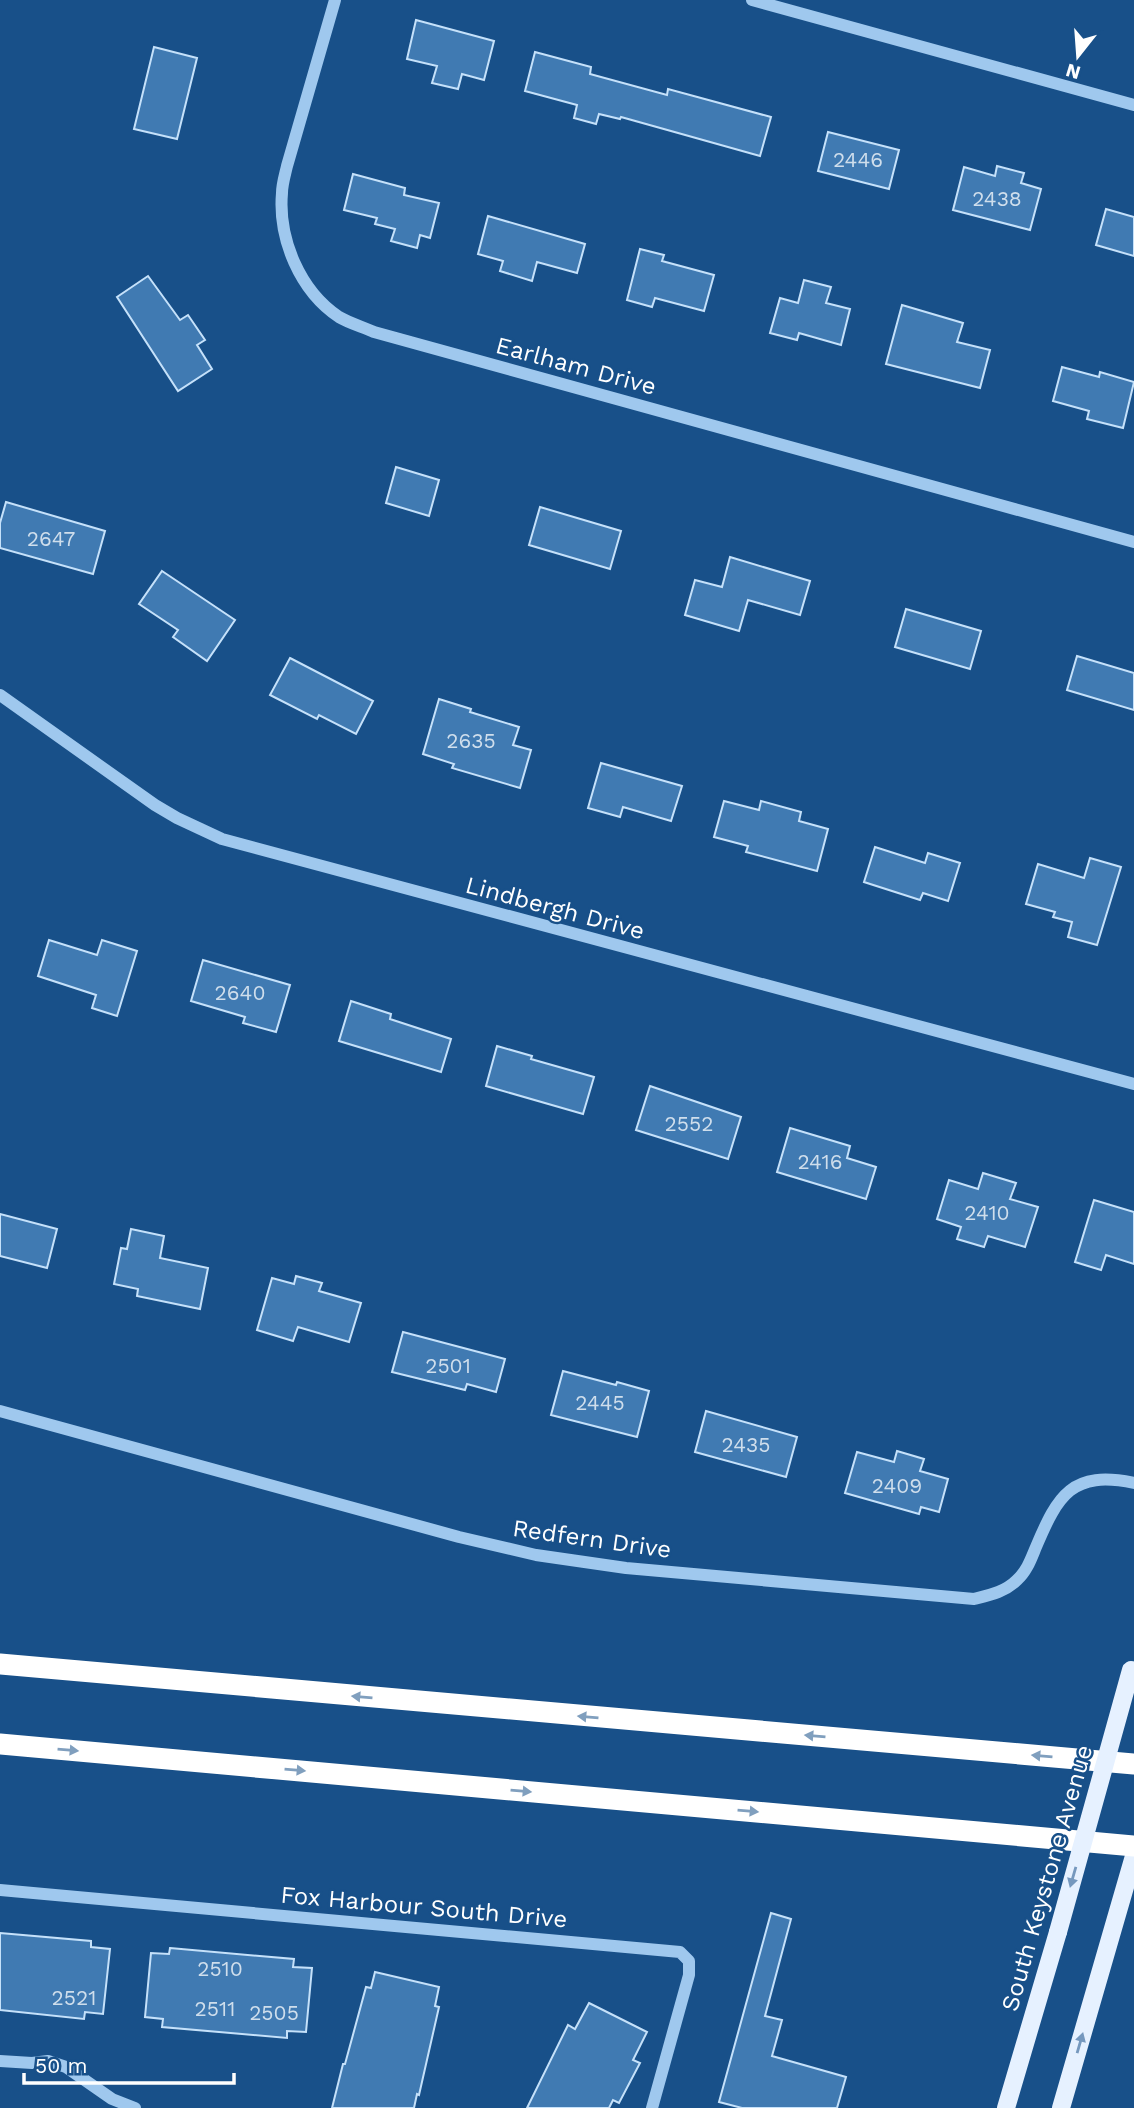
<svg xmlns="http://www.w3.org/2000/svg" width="1134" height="2108" viewBox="0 0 1134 2108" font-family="'Work Sans',sans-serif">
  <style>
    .building { fill: #407ab2; stroke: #c5e1fa; stroke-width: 2 }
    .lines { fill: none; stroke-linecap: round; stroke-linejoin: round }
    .minor { stroke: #9fc8ee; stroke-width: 12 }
    .major { stroke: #e6f1ff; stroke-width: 18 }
    .highway { stroke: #fff; stroke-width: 21 }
    .major-bridge { stroke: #e6f1ff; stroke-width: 18 }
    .oneway { fill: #809fbe }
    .oneway2 { fill: #7598be }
    .labels { text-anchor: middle; stroke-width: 5; stroke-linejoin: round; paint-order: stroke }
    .number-label { font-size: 21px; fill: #cfdeec }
    .street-label { font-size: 24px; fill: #fff; stroke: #185089 }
  </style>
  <rect width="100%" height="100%" fill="#185089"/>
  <g class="building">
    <polygon points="416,20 494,41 484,80 462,74 458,89 432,83 437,66 407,59"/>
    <polygon points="154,47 197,58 177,139 134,129"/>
    <polygon points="535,52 591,67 590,74 667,95 668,89 771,117 760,156 621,117 620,119 599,114 596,124 574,118 577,105 525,91"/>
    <polygon points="828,132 899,150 889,189 818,171"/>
    <polygon points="997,166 1024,173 1021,183 1041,189 1030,230 953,210 964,167 995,176"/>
    <polygon points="353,174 405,188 404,195 439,203 430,238 420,235 417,248 391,241 395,229 375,224 377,218 344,210"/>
    <polygon points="1106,209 1134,217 1134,256 1096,245"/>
    <polygon points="488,216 585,244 577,273 537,262 532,281 500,271 503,261 478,254"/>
    <polygon points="640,249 664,255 662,261 714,275 704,311 655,298 652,307 627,300"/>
    <polygon points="148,276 180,320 188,315 205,340 197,345 212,369 178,391 117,297"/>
    <polygon points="804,280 831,287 826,303 850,309 841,345 799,333 797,340 770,333 780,298 798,303"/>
    <polygon points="902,305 963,323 957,342 990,350 980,388 886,364"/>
    <polygon points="1062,367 1099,377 1100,372 1134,382 1123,428 1087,419 1089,411 1053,401"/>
    <polygon points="396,467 439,480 429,516 386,503"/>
    <polygon points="6,502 105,531 93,574 0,548 0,523"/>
    <polygon points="540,507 621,531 610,569 529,545"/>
    <polygon points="730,557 810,581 800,615 748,600 739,631 685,615 695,580 722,587"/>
    <polygon points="162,571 235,620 207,661 173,637 178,630 139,604"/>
    <polygon points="906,609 981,631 970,669 895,647"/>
    <polygon points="1077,656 1134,673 1134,710 1067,690"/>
    <polygon points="290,658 373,701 356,734 319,715 317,719 270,695"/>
    <polygon points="439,699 471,709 470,712 519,727 513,745 531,750 520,788 452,768 454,764 423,754"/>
    <polygon points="601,763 682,786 671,821 623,807 620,817 588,808"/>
    <polygon points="724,801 759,810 761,801 801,812 799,821 828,829 817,871 746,852 748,846 714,837"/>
    <polygon points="875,847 925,863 928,853 960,863 948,901 923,893 920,900 864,882"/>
    <polygon points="1090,858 1121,867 1097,945 1068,937 1072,922 1053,917 1055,912 1026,904 1038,864 1084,878"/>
    <polygon points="49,940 97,955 102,940 137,951 117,1016 92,1008 96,995 38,976"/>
    <polygon points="203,960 290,985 276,1032 243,1023 245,1017 191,1001"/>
    <polygon points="351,1001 391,1014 390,1019 451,1039 441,1072 339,1041"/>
    <polygon points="497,1046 532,1056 531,1059 594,1077 583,1114 486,1086"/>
    <polygon points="650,1086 741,1117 728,1159 636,1130"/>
    <polygon points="790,1128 850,1146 847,1158 876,1167 866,1199 777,1172"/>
    <polygon points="983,1173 1016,1183 1010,1199 1038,1207 1025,1247 988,1236 984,1247 957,1239 961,1227 937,1219 949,1180 978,1189"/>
    <polygon points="1094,1200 1134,1212 1134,1264 1106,1255 1101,1270 1075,1262"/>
    <polygon points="0,1214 57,1229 47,1268 0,1256"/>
    <polygon points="131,1229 164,1236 160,1258 208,1268 200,1309 137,1296 138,1289 114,1284 121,1248 127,1249"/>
    <polygon points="296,1276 322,1283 319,1291 361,1303 349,1342 298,1327 293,1341 257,1330 272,1278 294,1284"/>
    <polygon points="403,1332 505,1359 496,1392 467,1384 465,1390 392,1372"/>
    <polygon points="563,1371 616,1385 617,1382 649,1391 637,1437 551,1415"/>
    <polygon points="706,1411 797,1437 786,1477 695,1452"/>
    <polygon points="897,1451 924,1459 920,1471 948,1479 939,1512 921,1507 919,1514 845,1493 857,1452 894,1462"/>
    <polygon points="771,1913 791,1919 765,2016 782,2020 772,2056 846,2077 837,2108 742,2108 719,2102"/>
    <polygon points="0,1933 91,1941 91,1947 110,1949 103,2014 85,2012 84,2019 0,2010"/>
    <polygon points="170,1948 294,1959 293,1967 312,1968 306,2032 287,2031 287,2038 242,2034 162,2027 163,2019 145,2017 151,1953 169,1954"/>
    <polygon points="375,1972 439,1987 435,2006 439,2007 419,2095 417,2094 414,2108 332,2108 343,2064 345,2064 366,1987 371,1988"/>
    <polygon points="589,2003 647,2032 633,2060 640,2063 619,2103 613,2100 609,2108 527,2108 568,2025 575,2029"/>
  </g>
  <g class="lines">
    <g class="minor">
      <path d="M335 0 287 166C285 175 282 184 282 193 278 239 300 291 339 317 349 323 363 327 374 332L1134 542"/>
      <polyline points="752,0 1134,105"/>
      <polyline points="0,695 155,805 177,818 222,839 1134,1084"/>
      <path d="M0 1411 459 1537 536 1555 626 1568 974 1599C990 1595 1005 1592 1017 1580 1027 1571 1031 1559 1036 1547 1058 1495 1072 1470 1134 1483"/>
      <polyline points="0,1890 680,1952 689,1961 689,1975 652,2108"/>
      <polyline points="0,2061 32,2063 48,2061 66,2067 112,2099 135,2108"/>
    </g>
    <g class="major">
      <polyline points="1006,2108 1058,1932"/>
      <polyline points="1061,2108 1134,1856"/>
    </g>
    <g class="highway">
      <polyline points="0,1664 1134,1764"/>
      <polyline points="0,1744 1134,1846"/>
    </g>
    <polyline class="major-bridge" points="1058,1932 1131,1670"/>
  </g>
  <defs><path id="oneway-solid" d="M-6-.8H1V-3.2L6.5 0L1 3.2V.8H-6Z" transform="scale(1.75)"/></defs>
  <g class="oneway">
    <use href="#oneway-solid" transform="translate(362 1697) rotate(-175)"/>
    <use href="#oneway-solid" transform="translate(588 1717) rotate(-175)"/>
    <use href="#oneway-solid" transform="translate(815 1736) rotate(-175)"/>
    <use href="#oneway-solid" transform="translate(68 1750) rotate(5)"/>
    <use href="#oneway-solid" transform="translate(1042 1756) rotate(-175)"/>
    <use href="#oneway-solid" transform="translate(295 1770) rotate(5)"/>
    <use href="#oneway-solid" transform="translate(521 1791) rotate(5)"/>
    <use href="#oneway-solid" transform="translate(748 1811) rotate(5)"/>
  </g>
  <g class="oneway2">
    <use href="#oneway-solid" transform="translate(1073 1877) rotate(106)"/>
    <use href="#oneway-solid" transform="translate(1080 2043) rotate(-74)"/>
  </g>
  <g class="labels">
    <g class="number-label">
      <text x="858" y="167">2446</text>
      <text x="997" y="206">2438</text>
      <text x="51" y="546">2647</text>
      <text x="471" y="748">2635</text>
      <text x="240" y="1000">2640</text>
      <text x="689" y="1131">2552</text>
      <text x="820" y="1169">2416</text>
      <text x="987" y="1220">2410</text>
      <text x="448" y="1373">2501</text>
      <text x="600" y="1410">2445</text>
      <text x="746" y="1452">2435</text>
      <text x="897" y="1493">2409</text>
      <text x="220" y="1976">2510</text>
      <text x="74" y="2005">2521</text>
      <text x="215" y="2016">2511</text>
      <text x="274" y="2020">2505</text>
    </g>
    <g class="street-label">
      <text transform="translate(576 366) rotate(15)" y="8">Earlham Drive</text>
      <text transform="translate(555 908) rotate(15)" y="8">Lindbergh Drive</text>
      <text transform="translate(592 1539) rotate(8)" y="8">Redfern Drive</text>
      <text transform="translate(1047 1878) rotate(-74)" y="8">South Keystone Avenue</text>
      <text transform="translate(424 1907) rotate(5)" y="8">Fox Harbour South Drive</text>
    </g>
  </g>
  <g transform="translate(1078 56) rotate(197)" stroke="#185089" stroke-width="5" paint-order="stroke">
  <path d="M0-5L12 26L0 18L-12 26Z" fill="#ffffff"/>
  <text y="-10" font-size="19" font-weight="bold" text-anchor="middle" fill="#ffffff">N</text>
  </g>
  <path d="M24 2073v10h210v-10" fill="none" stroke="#ffffff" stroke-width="3.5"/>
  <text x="35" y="2073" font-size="21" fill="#ffffff" stroke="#185089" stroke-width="5" paint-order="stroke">50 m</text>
</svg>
